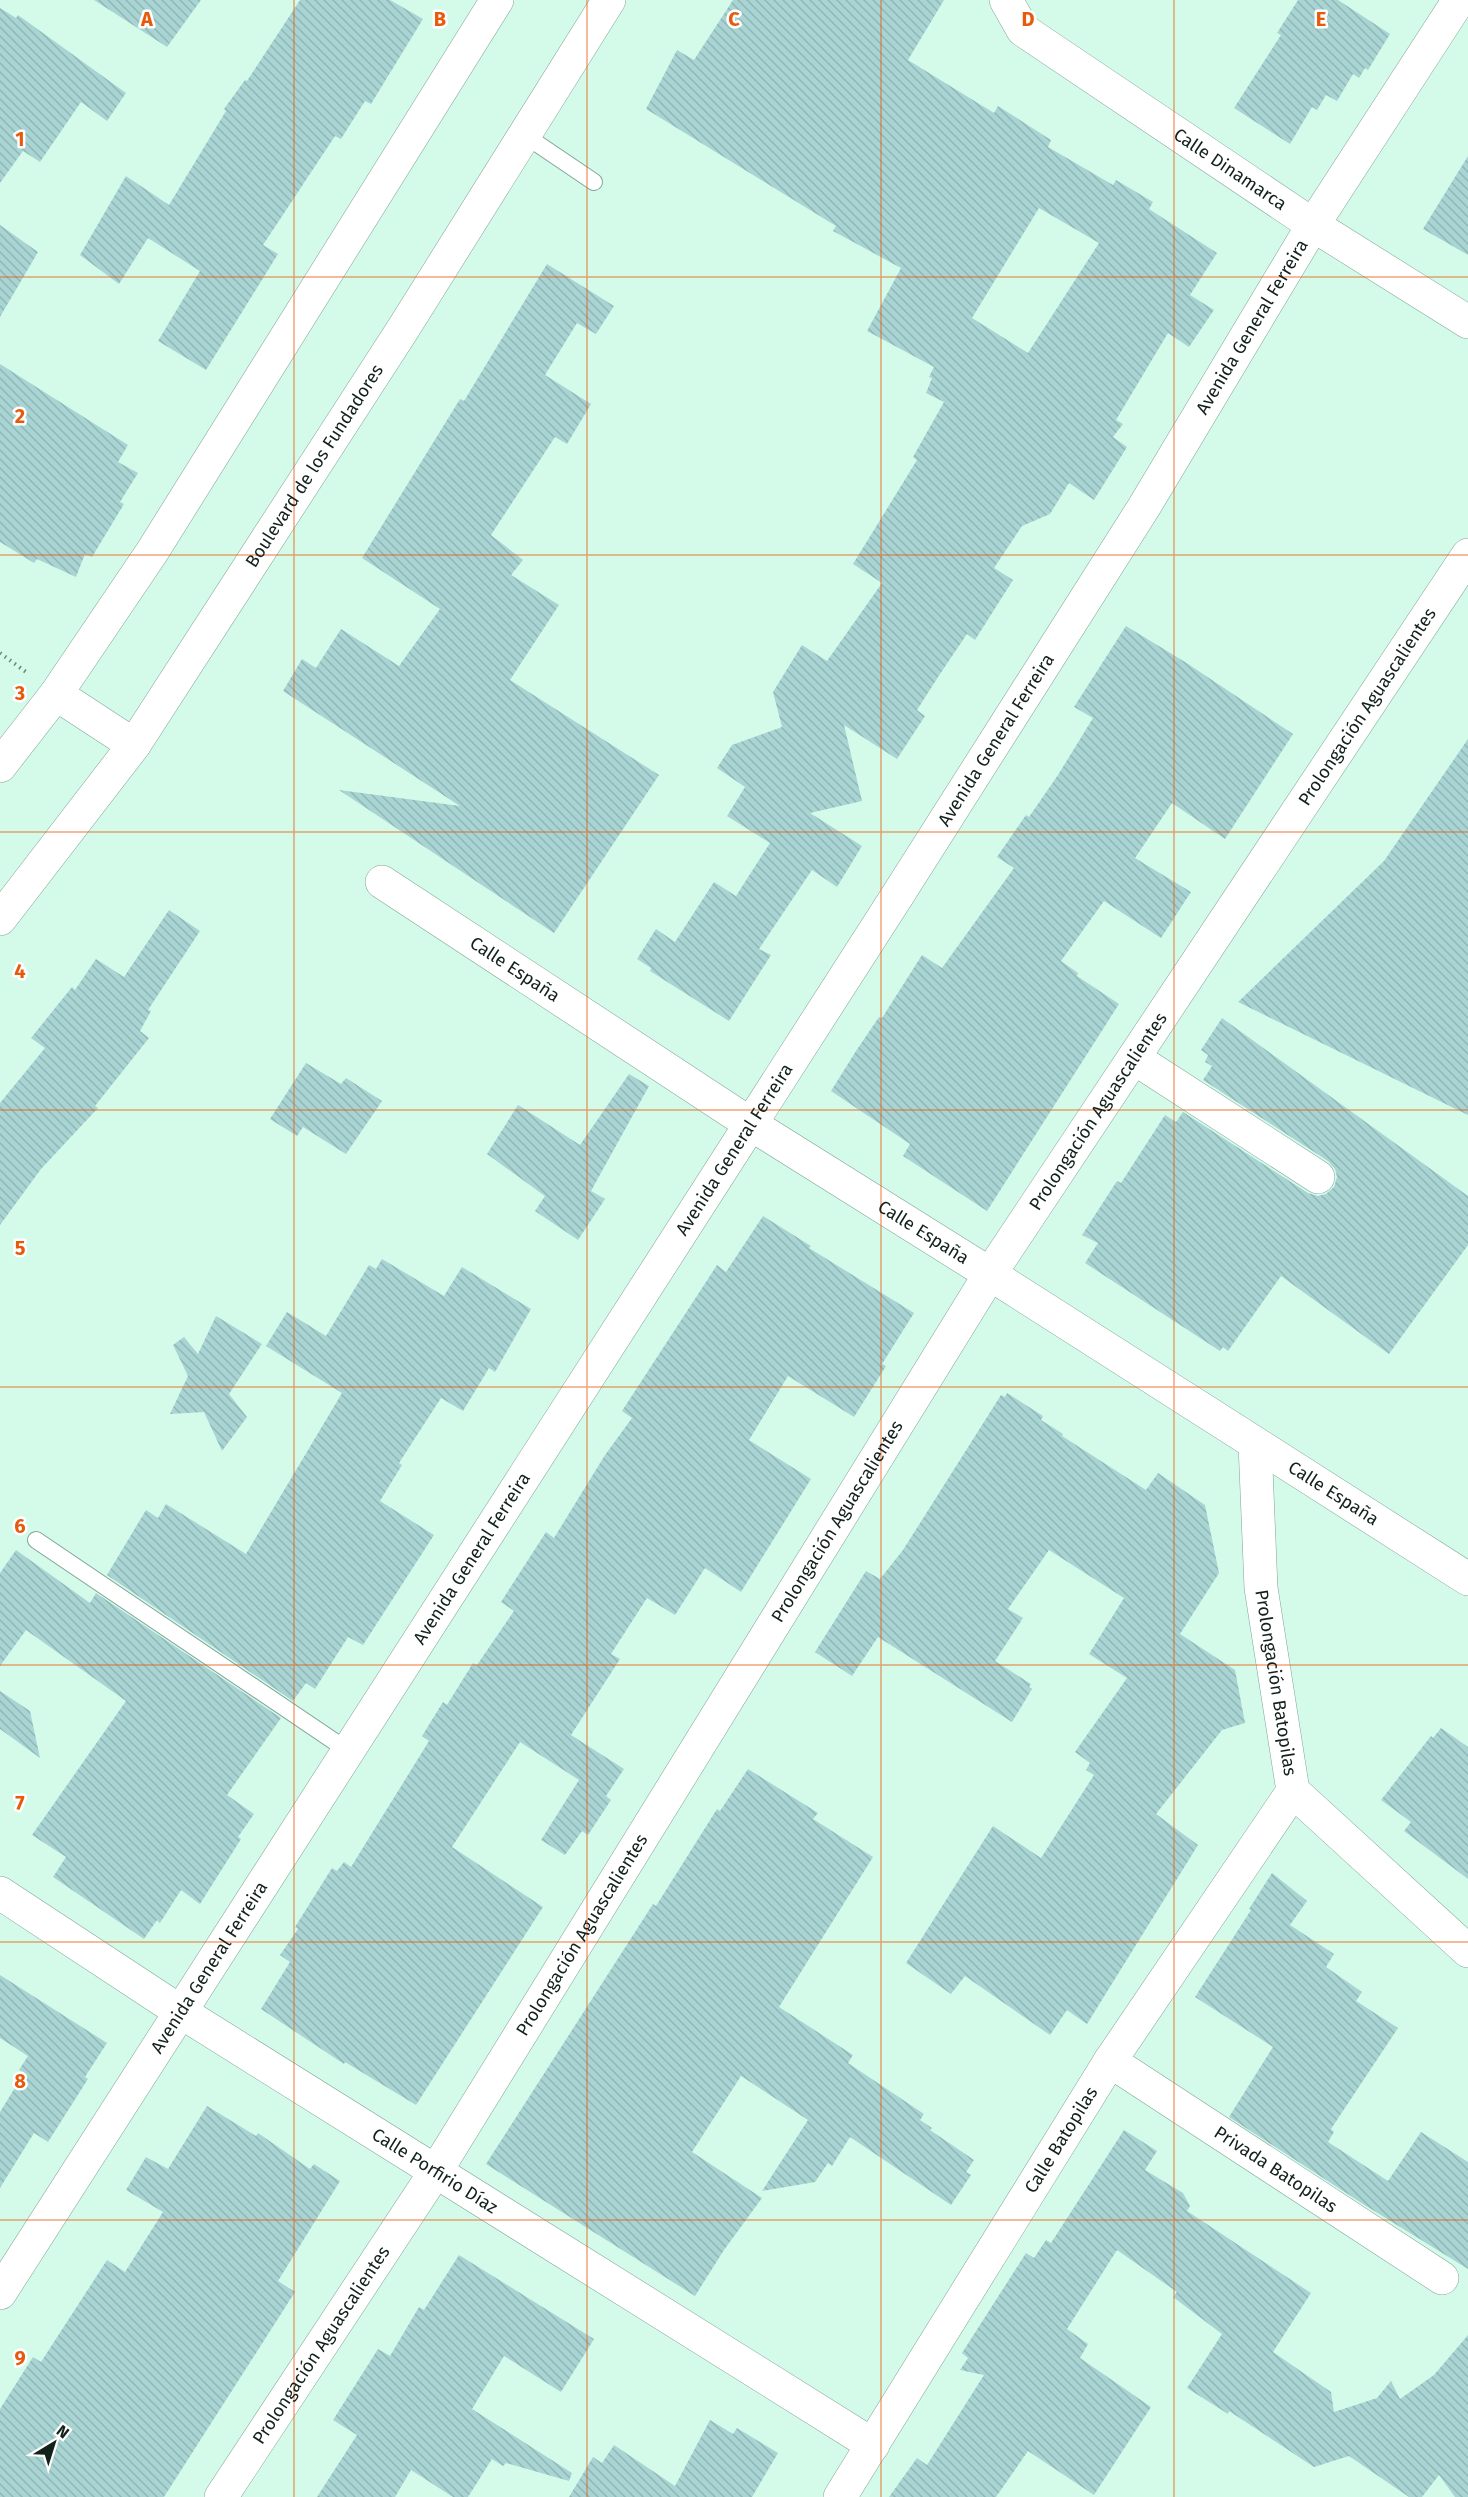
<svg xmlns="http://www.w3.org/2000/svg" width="1468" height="2497" viewBox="0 0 1468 2497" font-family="'Fira Sans',sans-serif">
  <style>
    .building { fill: url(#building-back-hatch); fill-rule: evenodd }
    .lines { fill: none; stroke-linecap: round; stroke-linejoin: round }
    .lane-casing { stroke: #81a596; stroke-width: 18 }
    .street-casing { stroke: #81a596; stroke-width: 34 }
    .secondary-casing { stroke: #81a596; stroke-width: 34 }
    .primary-casing { stroke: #81a596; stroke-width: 34 }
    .path { stroke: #6b857a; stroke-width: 4; stroke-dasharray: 1.5 4.5; stroke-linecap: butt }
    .lane { stroke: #fff; stroke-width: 16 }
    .street { stroke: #fff; stroke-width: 33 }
    .secondary { stroke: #fff; stroke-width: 33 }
    .primary { stroke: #fff; stroke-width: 33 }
    .grid { fill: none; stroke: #e8590c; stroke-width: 1.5; stroke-opacity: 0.55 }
    .labels { text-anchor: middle; stroke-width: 5; stroke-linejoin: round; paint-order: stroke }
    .street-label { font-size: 18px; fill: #13211b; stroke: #fefefe }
    .grid-label { font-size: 20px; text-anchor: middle; font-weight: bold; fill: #e8590c; stroke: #fefefe; stroke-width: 5; stroke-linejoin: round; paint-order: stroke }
  </style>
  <defs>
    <pattern id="building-back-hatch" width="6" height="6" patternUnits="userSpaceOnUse" patternTransform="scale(1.5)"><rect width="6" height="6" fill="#a9d4d4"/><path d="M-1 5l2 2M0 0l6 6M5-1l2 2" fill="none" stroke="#91b6b5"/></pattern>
  </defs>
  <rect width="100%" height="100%" fill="#d4fbea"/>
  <g class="building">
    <polygon points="94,0 201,0 167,47"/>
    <polygon points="300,0 390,0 423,19 371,104 365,101 341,139 335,136 263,245 278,254 206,370 158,341 200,271 148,238 119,284 80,255 126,176 169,205 226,111 224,109 245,80 247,81"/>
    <path d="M733 0H944L908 60 994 113 998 106 1051 140 1048 147 1113 185 1116 180 1153 202 1149 209 1217 253 1190 295 1214 310 1189 347 1168 333 1116 420 1123 424 1113 437 1127 447 1094 500 1069 483 1050 514 1022 526 994 568 1013 580 975 640 967 634 940 674 917 710 925 716 897 759 844 725 862 801 810 813 862 846 837 887 812 870 759 949 771 955 729 1021 650 971 651 968 637 959 656 929 675 942 714 882 736 896 770 843 727 816 745 787 717 768 732 745 782 727 773 692 802 645 827 661 882 583 853 564 917 460 913 457 944 402 926 393 932 378 929 377 934 367 867 331 901 268 833 231 836 226 646 109 677 50 694 60ZM1039 208 1099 243 1028 353 972 318Z"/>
    <polygon points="1298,0 1338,0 1390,34 1368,70 1365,68 1359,78 1353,74 1337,101 1326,95 1317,110 1312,107 1290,144 1234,108 1281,35 1277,33"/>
    <polygon points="0,8 16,18 18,15 126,93 107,121 81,102 40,162 23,151 0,183"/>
    <polygon points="1468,156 1468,255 1423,229"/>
    <polygon points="0,225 38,252 0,317"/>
    <polygon points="547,264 614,306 596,334 577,323 545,375 591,404 567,444 555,437 491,535 523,560 511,575 559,605 510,680 659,775 554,933 339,790 460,806 283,691 302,659 316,668 341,629 399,666 440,609 362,558 460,399 464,401"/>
    <polygon points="0,364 128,445 118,462 138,473 120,502 124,504 92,557 85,554 76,577 37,559 34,563 0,542"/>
    <polygon points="1126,626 1185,662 1293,734 1225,839 1172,803 1135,858 1191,892 1161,938 1104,901 1061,961 1078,973 1077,976 1119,1004 987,1211 903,1156 910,1144 831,1091 856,1051 879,1017 882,1018 922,955 942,968 1014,868 997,857 1026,815 1029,817 1058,775 1093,718 1074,707"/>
    <polygon points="1468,739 1468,1115 1238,1002 1384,861"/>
    <polygon points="169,910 200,931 148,1010 151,1011 140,1031 149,1038 95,1106 98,1108 41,1169 0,1225 0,1103 45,1048 31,1038 72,987 75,990 96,959 124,977"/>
    <polygon points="1222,1018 1468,1196 1468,1245 1389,1354 1281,1276 1228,1351 1223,1347 1220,1351 1085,1263 1098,1243 1082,1235 1117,1181 1121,1183 1165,1115 1176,1122 1183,1112 1308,1193 1318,1196 1326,1194 1334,1187 1337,1177 1335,1169 1328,1161 1203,1080 1212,1066 1205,1062 1208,1055 1201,1050"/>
    <polygon points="306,1063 341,1084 346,1078 382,1101 346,1154 303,1127 297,1136 270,1119"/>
    <polygon points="629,1074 649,1086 591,1191 605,1199 578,1240 535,1211 545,1196 487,1154 518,1105 580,1145"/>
    <polygon points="763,1216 811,1246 809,1248 914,1313 882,1364 886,1366 854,1417 788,1376 749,1440 811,1479 741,1592 705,1568 675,1615 647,1598 611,1654 620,1659 571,1735 624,1769 606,1796 611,1800 588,1835 582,1831 565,1855 541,1840 579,1780 520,1742 452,1847 543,1907 416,2105 345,2062 344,2064 261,2009 290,1962 280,1955 298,1929 295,1927 332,1868 337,1871 344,1862 351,1867 429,1741 422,1736 443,1702 447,1705 473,1663 477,1665 514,1611 501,1602 546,1532 554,1538 605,1455 632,1418 622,1411 717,1265 726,1272"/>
    <polygon points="382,1259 444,1296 462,1267 531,1309 495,1372 489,1368 463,1411 441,1398 399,1463 402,1465 380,1501 434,1535 363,1645 348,1637 315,1689 306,1683 293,1701 107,1575 146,1510 158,1518 166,1504 246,1554 342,1393 266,1346 287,1312 326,1336 369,1265 376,1269"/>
    <polygon points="216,1316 262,1344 229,1394 247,1417 222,1451 204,1412 170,1414 188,1376 173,1345 184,1337 198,1354"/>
    <polygon points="1007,1393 1043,1416 1041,1420 1063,1434 1062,1436 1146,1490 1158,1473 1205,1505 1219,1573 1180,1634 1235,1670 1245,1723 1222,1730 1156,1814 1198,1845 1087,2024 1067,2010 1050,2035 965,1976 951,1994 906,1963 993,1826 1041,1858 1094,1775 1086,1770 1090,1763 1075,1752 1127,1678 1089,1654 1124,1598 1049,1550 1008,1609 1023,1618 995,1661 1031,1684 1029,1687 1032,1689 1012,1722 878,1637 852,1676 815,1652 866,1571 880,1579 903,1550 1001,1395 1005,1397"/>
    <polygon points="16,1550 90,1603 96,1593 281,1718 227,1795 254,1814 238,1837 241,1839 200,1904 181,1890 160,1923 157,1920 144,1939 53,1877 66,1857 32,1835 126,1701 26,1630 0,1666 0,1573"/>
    <polygon points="0,1691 30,1711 40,1758 0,1729"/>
    <polygon points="1441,1728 1468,1747 1468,1879 1404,1831 1411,1822 1381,1800 1431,1736 1433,1738"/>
    <polygon points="748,1769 818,1813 813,1819 873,1857 779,2007 853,2055 848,2063 924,2114 920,2120 932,2128 930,2130 974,2160 966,2172 971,2175 951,2205 850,2137 832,2166 828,2163 815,2182 762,2191 808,2120 741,2076 692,2152 762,2198 724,2250 695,2296 486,2164 653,1904 656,1906 717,1809 720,1811"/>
    <polygon points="1272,1873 1307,1901 1290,1925 1334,1954 1326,1967 1362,1992 1356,2001 1398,2028 1331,2129 1334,2132 1328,2142 1388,2181 1421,2132 1468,2162 1468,2269 1363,2204 1229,2117 1273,2047 1195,1997 1251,1910 1249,1909"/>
    <polygon points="0,1975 107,2043 85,2077 88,2079 48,2142 34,2133 0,2188 0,2112 24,2073 19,2070 28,2056 0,2038"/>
    <polygon points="207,2106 256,2136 258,2133 310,2169 314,2164 340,2181 278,2281 295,2292 164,2497 0,2497 0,2409 33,2357 41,2362 107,2260 125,2272 163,2212 126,2190 146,2157 168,2169"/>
    <polygon points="1124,2130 1157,2151 1145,2170 1183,2193 1190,2206 1187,2211 1311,2293 1273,2352 1331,2392 1334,2412 1377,2398 1391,2381 1400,2399 1434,2375 1468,2335 1468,2497 1455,2497 1439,2475 1422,2497 1409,2497 1349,2456 1314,2467 1229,2411 1228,2414 1187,2388 1222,2334 1173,2297 1177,2292 1117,2250 1067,2329 1088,2344 1080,2358 1151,2407 1094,2495 1028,2451 996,2497 889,2497 917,2458 927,2465 984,2375 960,2370 968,2358 962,2353 1026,2253 1034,2258 1046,2240 1051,2243"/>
    <polygon points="459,2255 594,2339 561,2392 504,2356 472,2409 572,2473 569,2481 506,2463 503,2466 492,2459 468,2497 453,2497 411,2470 395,2497 317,2497 357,2435 333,2420 378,2349 390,2356 419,2307 424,2310"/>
    <polygon points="710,2420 733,2434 737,2428 778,2453 752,2497 569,2497 593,2457 602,2463 614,2445 675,2486"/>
  </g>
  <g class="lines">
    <defs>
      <g id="lane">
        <polyline points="526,136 594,182"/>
        <polyline points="36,1540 347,1750"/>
      </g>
      <g id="street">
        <path id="s1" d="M1006 0 1023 30 1313 225 1468 322"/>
        <path id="s2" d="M382 882 749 1123 990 1274 1468 1579"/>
        <polyline points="1134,1058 1318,1177"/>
        <path id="s3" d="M1255 1444 1261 1588 1293 1791 1468 1951"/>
        <path id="s4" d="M0 1893 181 2012 873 2445"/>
        <path id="s5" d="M1110 2061 1442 2278"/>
        <path id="s6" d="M221 2497 436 2171 990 1274 1468 555"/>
        <path id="s7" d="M840 2497 1110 2061 1293 1791"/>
      </g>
      <g id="secondary">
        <path id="s8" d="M0 2293 899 893 1144 507 1313 225 1459 0"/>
      </g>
      <g id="primary">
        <polyline points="56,694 134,745"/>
        <polyline points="0,766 56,694 152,552 497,0"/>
        <path id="s9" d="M0 919 134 745 403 329 609 0"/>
      </g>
    </defs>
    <use href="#lane" class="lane-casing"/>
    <use href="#street" class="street-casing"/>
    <use href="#secondary" class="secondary-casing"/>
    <use href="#primary" class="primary-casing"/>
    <polyline class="path" points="0,653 26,672"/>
    <use href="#lane" class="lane"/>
    <use href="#street" class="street"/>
    <use href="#secondary" class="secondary"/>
    <use href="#primary" class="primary"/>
  </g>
  <path class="grid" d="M294 0V2497M587 0V2497M881 0V2497M1174 0V2497M0 277H1468M0 555H1468M0 832H1468M0 1110H1468M0 1387H1468M0 1665H1468M0 1942H1468M0 2220H1468"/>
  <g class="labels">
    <g class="street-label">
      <text dy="6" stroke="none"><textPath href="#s1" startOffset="284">Calle Dinamarca</textPath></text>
      <text dy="6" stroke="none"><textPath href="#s8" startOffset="2331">Avenida General Ferreira</textPath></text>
      <text dy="6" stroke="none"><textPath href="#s9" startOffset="552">Boulevard de los Fundadores</textPath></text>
      <text dy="6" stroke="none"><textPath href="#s6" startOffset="2126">Prolongación Aguascalientes</textPath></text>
      <text dy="6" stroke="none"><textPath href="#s8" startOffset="1845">Avenida General Ferreira</textPath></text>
      <text dy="6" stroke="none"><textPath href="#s2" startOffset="159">Calle España</textPath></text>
      <text dy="6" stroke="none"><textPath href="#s6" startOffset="1640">Prolongación Aguascalientes</textPath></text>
      <text dy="6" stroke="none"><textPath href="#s8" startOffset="1359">Avenida General Ferreira</textPath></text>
      <text dy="6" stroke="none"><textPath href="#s2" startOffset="645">Calle España</textPath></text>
      <text dy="6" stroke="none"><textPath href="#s2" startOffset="1131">Calle España</textPath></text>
      <text dy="6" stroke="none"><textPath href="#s6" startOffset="1154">Prolongación Aguascalientes</textPath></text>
      <text dy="6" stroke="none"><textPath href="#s8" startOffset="873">Avenida General Ferreira</textPath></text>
      <text dy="6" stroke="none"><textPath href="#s3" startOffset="240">Prolongación Batopilas</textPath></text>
      <text dy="6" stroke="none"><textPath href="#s6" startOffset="668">Prolongación Aguascalientes</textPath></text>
      <text dy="6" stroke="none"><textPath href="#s8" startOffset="387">Avenida General Ferreira</textPath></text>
      <text dy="6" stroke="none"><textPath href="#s7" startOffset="420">Calle Batopilas</textPath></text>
      <text dy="6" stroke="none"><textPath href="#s5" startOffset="198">Privada Batopilas</textPath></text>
      <text dy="6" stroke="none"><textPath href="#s4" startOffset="516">Calle Porfirio Díaz</textPath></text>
      <text dy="6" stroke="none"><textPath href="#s6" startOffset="182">Prolongación Aguascalientes</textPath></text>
    </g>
  </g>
  <g class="grid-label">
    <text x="147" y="26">A</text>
    <text x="440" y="26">B</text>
    <text x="734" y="26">C</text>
    <text x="1028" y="26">D</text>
    <text x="1321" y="26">E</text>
    <text x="20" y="146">1</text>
    <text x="20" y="423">2</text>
    <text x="20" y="700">3</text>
    <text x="20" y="978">4</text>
    <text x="20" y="1255">5</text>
    <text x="20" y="1533">6</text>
    <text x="20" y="1810">7</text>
    <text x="20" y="2088">8</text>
    <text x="20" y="2365">9</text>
  </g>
  <g transform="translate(54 2443) rotate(38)" stroke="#fefefe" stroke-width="4.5" paint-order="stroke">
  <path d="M0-4.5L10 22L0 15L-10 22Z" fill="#13211b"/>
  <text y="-9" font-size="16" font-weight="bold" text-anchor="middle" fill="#13211b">N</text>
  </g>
</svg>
